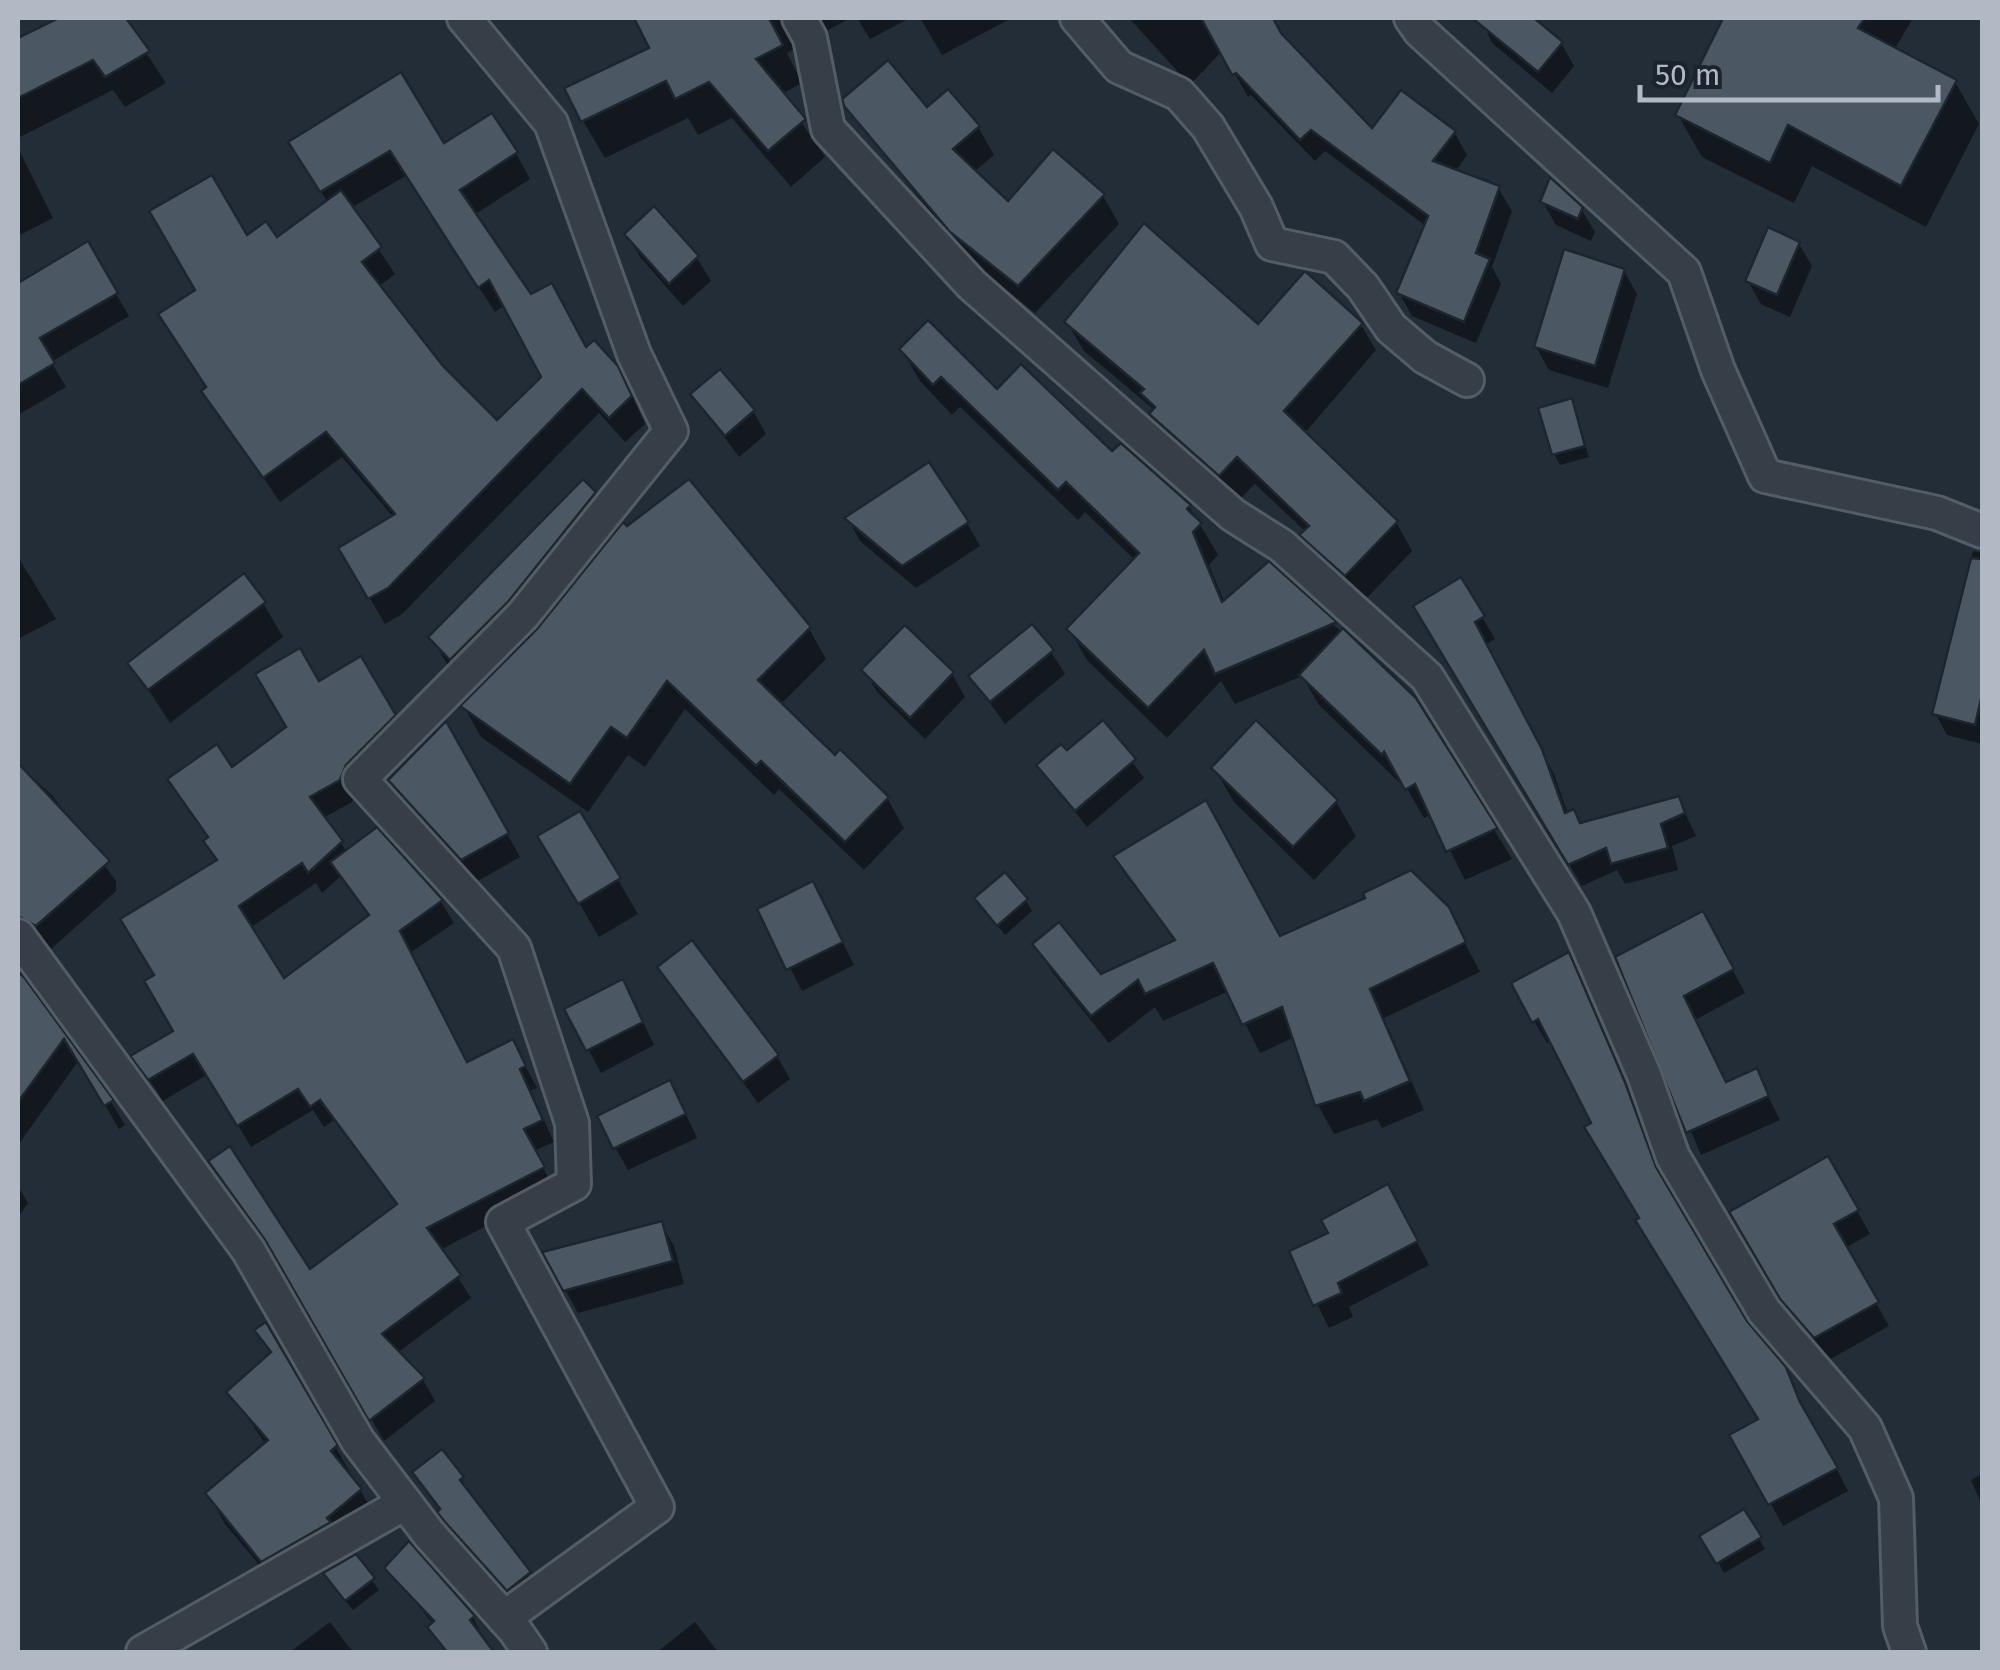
<svg xmlns="http://www.w3.org/2000/svg" width="2000" height="1670" viewBox="0 0 2000 1670" font-family="'Fira Sans',sans-serif">
  <style>
    .shadow { fill: #0007; fill-rule: evenodd }
    .building { fill: #4b5763; stroke: #1d252e; stroke-width: 2.5 }
    .lines { fill: none; stroke-linecap: round; stroke-linejoin: round }
    .minor-casing { stroke: #545c65; stroke-width: 38 }
    .minor { stroke: #363e48; stroke-width: 32 }
  </style>
  <rect width="100%" height="100%" fill="#222d37"/>
  <g class="shadow">
    <polygon points="61,18 123,18 166,83 125,107 113,90 18,138 18,41"/>
    <polygon points="637,18 850,18 787,53 802,83 782,94 825,157 791,187 732,118 698,135 688,118 605,158 583,121 652,49"/>
    <polygon points="857,18 910,18 870,39"/>
    <polygon points="920,18 1012,18 942,55"/>
    <polygon points="1129,18 1252,18 1231,40 1280,35 1373,132 1454,132 1467,155 1455,172 1498,188 1512,211 1492,267 1501,284 1476,343 1412,316 1399,293 1426,226 1325,151 1315,161 1251,95 1248,97 1222,51 1190,85"/>
    <polygon points="1481,18 1530,18 1561,43 1574,66 1552,93 1492,43"/>
    <polygon points="1739,18 1913,18 1894,50 1955,82 1979,124 1926,227 1812,166 1794,203 1702,157 1678,115"/>
    <polygon points="846,99 978,127 994,155 974,172 1008,205 1054,153 1103,196 1119,224 1035,313 969,260 862,127"/>
    <path d="M291 143 516 153 530 179 474 215 530 297 632 395 645 424 625 442 599 413 402 614 385 624 341 549 394 518 342 457 280 502 204 391 208 388 199 291 246 238 277 240 328 203ZM407 175 495 312 505 305 544 378 497 424 441 368 378 287 395 274 351 208Z"/>
    <polygon points="18,148 53,218 18,236"/>
    <polygon points="1543,202 1581,209 1595,232 1591,241 1556,225"/>
    <polygon points="654,209 697,258 711,281 683,306 640,257 627,234"/>
    <polygon points="1799,244 1812,266 1790,317 1761,304 1748,281"/>
    <polygon points="87,245 129,316 51,362 66,387 18,415 18,282"/>
    <polygon points="1624,271 1637,294 1608,388 1549,370 1536,347"/>
    <polygon points="1359,322 1376,350 1304,434 1396,522 1412,551 1362,603 1319,563 1302,535 1306,532 1255,484 1236,503 1168,443 1151,407 1084,351 1067,323 1258,327"/>
    <polygon points="902,350 997,393 1112,455 1189,506 1218,555 1209,565 1225,603 1269,565 1414,699 1512,859 1465,880 1432,814 1424,818 1402,780 1400,783 1319,705 1302,676 1235,704 1221,681 1167,738 1087,660 1069,629 1135,560 1085,512 1078,520 960,407 952,415 920,381"/>
    <polygon points="693,395 753,411 766,434 739,457"/>
    <polygon points="1571,401 1589,457 1560,465 1554,454"/>
    <polygon points="594,494 611,524 449,667 431,637"/>
    <polygon points="848,519 967,523 980,546 916,588 860,541"/>
    <polygon points="1973,551 1982,553 1982,744 1947,735 1935,713"/>
    <polygon points="18,557 56,619 18,639"/>
    <polygon points="1460,580 1495,639 1485,645 1554,774 1568,814 1581,825 1678,798 1696,836 1672,846 1678,870 1625,884 1617,870 1582,886 1417,607"/>
    <polygon points="263,603 283,637 170,723 131,663"/>
    <polygon points="809,629 826,659 780,705 835,758 887,798 904,828 864,870 779,789 774,795 685,709 645,767 628,755 588,812 481,737 464,707"/>
    <polygon points="1051,652 1065,674 1005,724 971,677"/>
    <path d="M360 659 406 738 357 787 352 802 323 818 347 852 377 831 441 902 454 923 410 953 467 1065 524 1064 537 1088 530 1091 554 1142 534 1151 555 1190 440 1250 471 1298 397 1353 423 1380 435 1401 384 1441 281 1262 211 1162 309 1272 398 1207 334 1120 324 1127 313 1110 251 1147 208 1074 163 1101 134 1056 176 1032 157 976 218 862 206 841 232 771 290 728 318 684ZM341 876 370 918 283 982 250 928 316 883 322 893Z"/>
    <polygon points="864,671 952,674 965,697 925,739 878,693"/>
    <polygon points="1103,723 1144,778 1087,827 1039,766 1066,753"/>
    <polygon points="446,725 520,857 476,882 404,803 391,780"/>
    <polygon points="19,765 52,795 116,881 116,891 51,949 41,941 18,947"/>
    <polygon points="1214,768 1336,802 1356,836 1314,880 1234,802"/>
    <polygon points="579,814 638,914 599,937 541,837"/>
    <polygon points="1117,857 1279,939 1447,909 1480,972 1384,1018 1424,1110 1382,1128 1377,1119 1334,1134 1318,1105 1295,1037 1260,1053 1229,991 1163,1021 1155,1007 1109,1043 1052,972 1035,944 1101,977 1175,943"/>
    <polygon points="977,899 1026,901 1032,911 1005,935"/>
    <polygon points="825,907 854,965 802,991 760,910"/>
    <polygon points="1715,937 1745,993 1695,1020 1727,1085 1756,1072 1780,1120 1701,1155 1618,958"/>
    <polygon points="1568,955 1637,1107 1667,1191 1745,1323 1784,1369 1848,1491 1783,1526 1733,1436 1761,1420 1552,1041 1547,1043 1534,1021"/>
    <polygon points="660,968 777,1056 790,1079 758,1103"/>
    <polygon points="23,981 111,1102 125,1125 119,1129 79,1060 18,1145 18,984"/>
    <polygon points="635,1005 654,1045 601,1073 568,1010"/>
    <polygon points="682,1106 697,1138 628,1170 615,1147"/>
    <polygon points="1828,1159 1870,1234 1845,1248 1889,1326 1829,1360 1797,1323 1732,1213"/>
    <polygon points="18,1186 28,1203 18,1217"/>
    <polygon points="1400,1210 1429,1265 1349,1307 1353,1317 1329,1328 1292,1253"/>
    <polygon points="661,1224 674,1246 684,1284 578,1313 546,1254"/>
    <polygon points="266,1326 378,1521 281,1591 225,1524 208,1493 266,1445 230,1392 272,1354 258,1330"/>
    <polygon points="1982,1474 1982,1506 1971,1480"/>
    <polygon points="462,1478 465,1491 535,1584 514,1600 454,1532 421,1483"/>
    <polygon points="1743,1512 1765,1549 1724,1573 1703,1536"/>
    <polygon points="355,1557 379,1590 353,1610 332,1584"/>
    <polygon points="387,1568 473,1617 490,1652 446,1652 431,1628 434,1625"/>
    <polygon points="330,1622 353,1652 290,1652"/>
    <polygon points="695,1622 718,1652 657,1652"/>
  </g>
  <g class="building">
    <polygon points="59,18 126,18 150,51 105,77 93,60 18,98 18,38"/>
    <polygon points="634,18 769,18 783,45 756,59 806,119 768,151 709,82 675,99 666,81 581,122 564,88 649,48"/>
    <polygon points="1201,18 1273,18 1281,33 1372,128 1401,90 1456,131 1433,161 1500,186 1476,253 1490,259 1464,322 1396,293 1428,216 1311,130 1300,140 1236,73 1232,75"/>
    <polygon points="1472,18 1534,18 1563,42 1538,72"/>
    <polygon points="1723,18 1865,18 1858,28 1957,80 1901,186 1788,125 1770,163 1675,115"/>
    <polygon points="888,60 927,107 948,89 980,126 953,149 1008,201 1053,149 1105,194 1018,286 950,232 844,106 842,99"/>
    <polygon points="401,72 444,143 492,113 518,152 460,190 531,294 552,283 586,347 594,340 618,366 632,396 609,418 582,389 388,588 368,599 338,548 395,514 326,432 263,478 201,391 206,387 158,314 195,290 149,211 212,175 247,235 266,221 277,237 341,190 382,247 362,262 443,366 497,420 541,377 489,280 478,288 390,151 320,192 288,142"/>
    <polygon points="1550,177 1583,207 1578,219 1540,202"/>
    <polygon points="654,206 699,256 669,284 624,234"/>
    <polygon points="1144,223 1258,324 1305,271 1363,323 1284,411 1398,521 1345,576 1299,535 1309,526 1237,457 1219,476 1149,414 1155,407 1140,393 1144,389 1064,322"/>
    <polygon points="1768,227 1800,242 1777,295 1745,281"/>
    <polygon points="88,241 118,293 40,338 55,363 18,385 18,283"/>
    <polygon points="1564,249 1625,269 1595,366 1534,347"/>
    <polygon points="928,320 997,389 1021,364 1112,451 1121,443 1191,505 1187,509 1202,523 1193,532 1222,602 1269,561 1337,622 1215,674 1204,650 1148,708 1066,629 1139,553 1066,482 1058,490 941,377 933,385 899,349"/>
    <polygon points="720,369 755,410 725,436 690,394"/>
    <polygon points="1572,398 1585,446 1552,455 1538,408"/>
    <polygon points="929,462 969,522 902,566 844,518"/>
    <polygon points="583,479 596,492 508,602 450,660 428,637"/>
    <polygon points="689,479 811,627 758,680 835,755 840,749 889,797 845,842 761,761 756,766 667,681 627,738 611,727 570,784 460,706 537,629 623,522 627,526"/>
    <polygon points="1971,558 1982,559 1982,695 1975,725 1932,714"/>
    <polygon points="244,573 266,602 148,690 127,663"/>
    <polygon points="1461,577 1485,616 1475,622 1542,749 1565,813 1574,809 1580,823 1679,796 1685,813 1661,824 1668,848 1611,864 1606,848 1568,865 1413,606"/>
    <polygon points="1032,624 1054,650 990,702 968,676"/>
    <polygon points="905,625 954,672 910,718 861,670"/>
    <polygon points="1343,628 1416,698 1498,828 1446,852 1415,784 1405,790 1384,752 1382,755 1299,675"/>
    <polygon points="300,648 319,681 361,656 396,715 346,765 340,780 310,797 343,841 308,873 302,863 239,906 284,978 369,915 330,862 377,827 443,900 400,931 467,1062 513,1039 526,1066 520,1069 543,1120 524,1129 545,1167 427,1228 461,1275 382,1334 425,1378 369,1421 265,1240 208,1161 230,1146 310,1269 397,1204 320,1100 310,1107 298,1089 237,1126 193,1054 148,1080 130,1056 173,1031 144,981 154,975 120,919 217,860 203,841 208,837 167,779 217,744 232,767 286,727 255,674"/>
    <polygon points="1103,720 1136,759 1075,811 1036,765 1061,744 1067,750"/>
    <polygon points="1256,720 1338,800 1293,847 1211,768"/>
    <polygon points="446,721 509,833 461,860 388,780"/>
    <polygon points="18,763 110,861 36,926 18,916"/>
    <polygon points="1206,800 1280,936 1365,898 1363,893 1411,870 1449,907 1466,942 1370,989 1410,1081 1364,1101 1360,1092 1315,1106 1282,1007 1242,1025 1213,963 1145,994 1138,980 1091,1016 1032,944 1059,922 1101,974 1175,940 1113,856"/>
    <polygon points="580,811 621,878 578,904 537,836"/>
    <polygon points="1005,872 1028,899 997,926 974,898"/>
    <polygon points="813,881 843,942 786,970 757,909"/>
    <polygon points="1703,911 1734,969 1684,996 1726,1082 1757,1068 1769,1096 1686,1133 1615,957"/>
    <polygon points="692,940 779,1055 743,1082 657,967"/>
    <polygon points="1569,952 1625,1082 1656,1167 1747,1321 1786,1367 1800,1402 1838,1468 1768,1505 1729,1435 1758,1419 1635,1220 1639,1218 1584,1127 1591,1123 1538,1019 1532,1023 1511,983"/>
    <polygon points="18,972 24,977 114,1100 104,1106 64,1039 18,1102"/>
    <polygon points="623,979 643,1022 586,1051 564,1009"/>
    <polygon points="670,1080 686,1114 613,1149 597,1116"/>
    <polygon points="1828,1156 1859,1210 1834,1224 1879,1302 1814,1338 1780,1299 1729,1212"/>
    <polygon points="1388,1184 1418,1241 1338,1283 1342,1293 1313,1306 1289,1251 1328,1233 1321,1220"/>
    <polygon points="662,1221 673,1261 563,1291 542,1252"/>
    <polygon points="266,1322 338,1445 331,1451 362,1489 327,1518 331,1522 261,1562 205,1493 268,1440 226,1392 271,1352 254,1330"/>
    <polygon points="442,1449 464,1477 460,1480 531,1572 507,1591 444,1521 437,1512 440,1509 412,1472"/>
    <polygon points="1744,1509 1762,1537 1716,1564 1699,1536"/>
    <polygon points="409,1541 475,1616 470,1620 494,1652 447,1652 427,1627 434,1621 384,1568"/>
    <polygon points="356,1554 375,1578 345,1601 323,1573"/>
  </g>
  <g class="lines">
    <defs>
      <g id="minor">
        <polyline points="464,18 551,123 634,354 671,431 523,615 360,779 514,948 572,1123 574,1184 503,1222 657,1507 504,1618"/>
        <polyline points="799,18 810,38 828,129 972,285 1233,515 1282,546 1427,677 1574,913 1644,1075 1673,1157 1764,1311 1865,1428 1896,1498 1900,1626 1909,1652"/>
        <polyline points="1077,18 1119,67 1179,94 1208,127 1256,207 1272,244 1334,257 1363,287 1391,328 1425,357 1467,380"/>
        <polyline points="1411,18 1420,31 1684,272 1718,370 1765,476 1937,513 1982,531"/>
        <polyline points="18,936 248,1250 358,1441 429,1534 514,1629 530,1652"/>
        <polyline points="143,1652 405,1503"/>
      </g>
    </defs>
    <use href="#minor" class="minor-casing"/>
    <use href="#minor" class="minor"/>
  </g>
  <rect width="2000" height="1670" fill="none" stroke="#b1b9c4" stroke-width="40"/>
  <path d="M1640 85v15h298v-15" fill="none" stroke="#b1b9c4" stroke-width="5"/>
  <text x="1655" y="85" font-size="30" fill="#b1b9c4" stroke="#1b232c" stroke-width="8" paint-order="stroke">50 m</text>
</svg>
